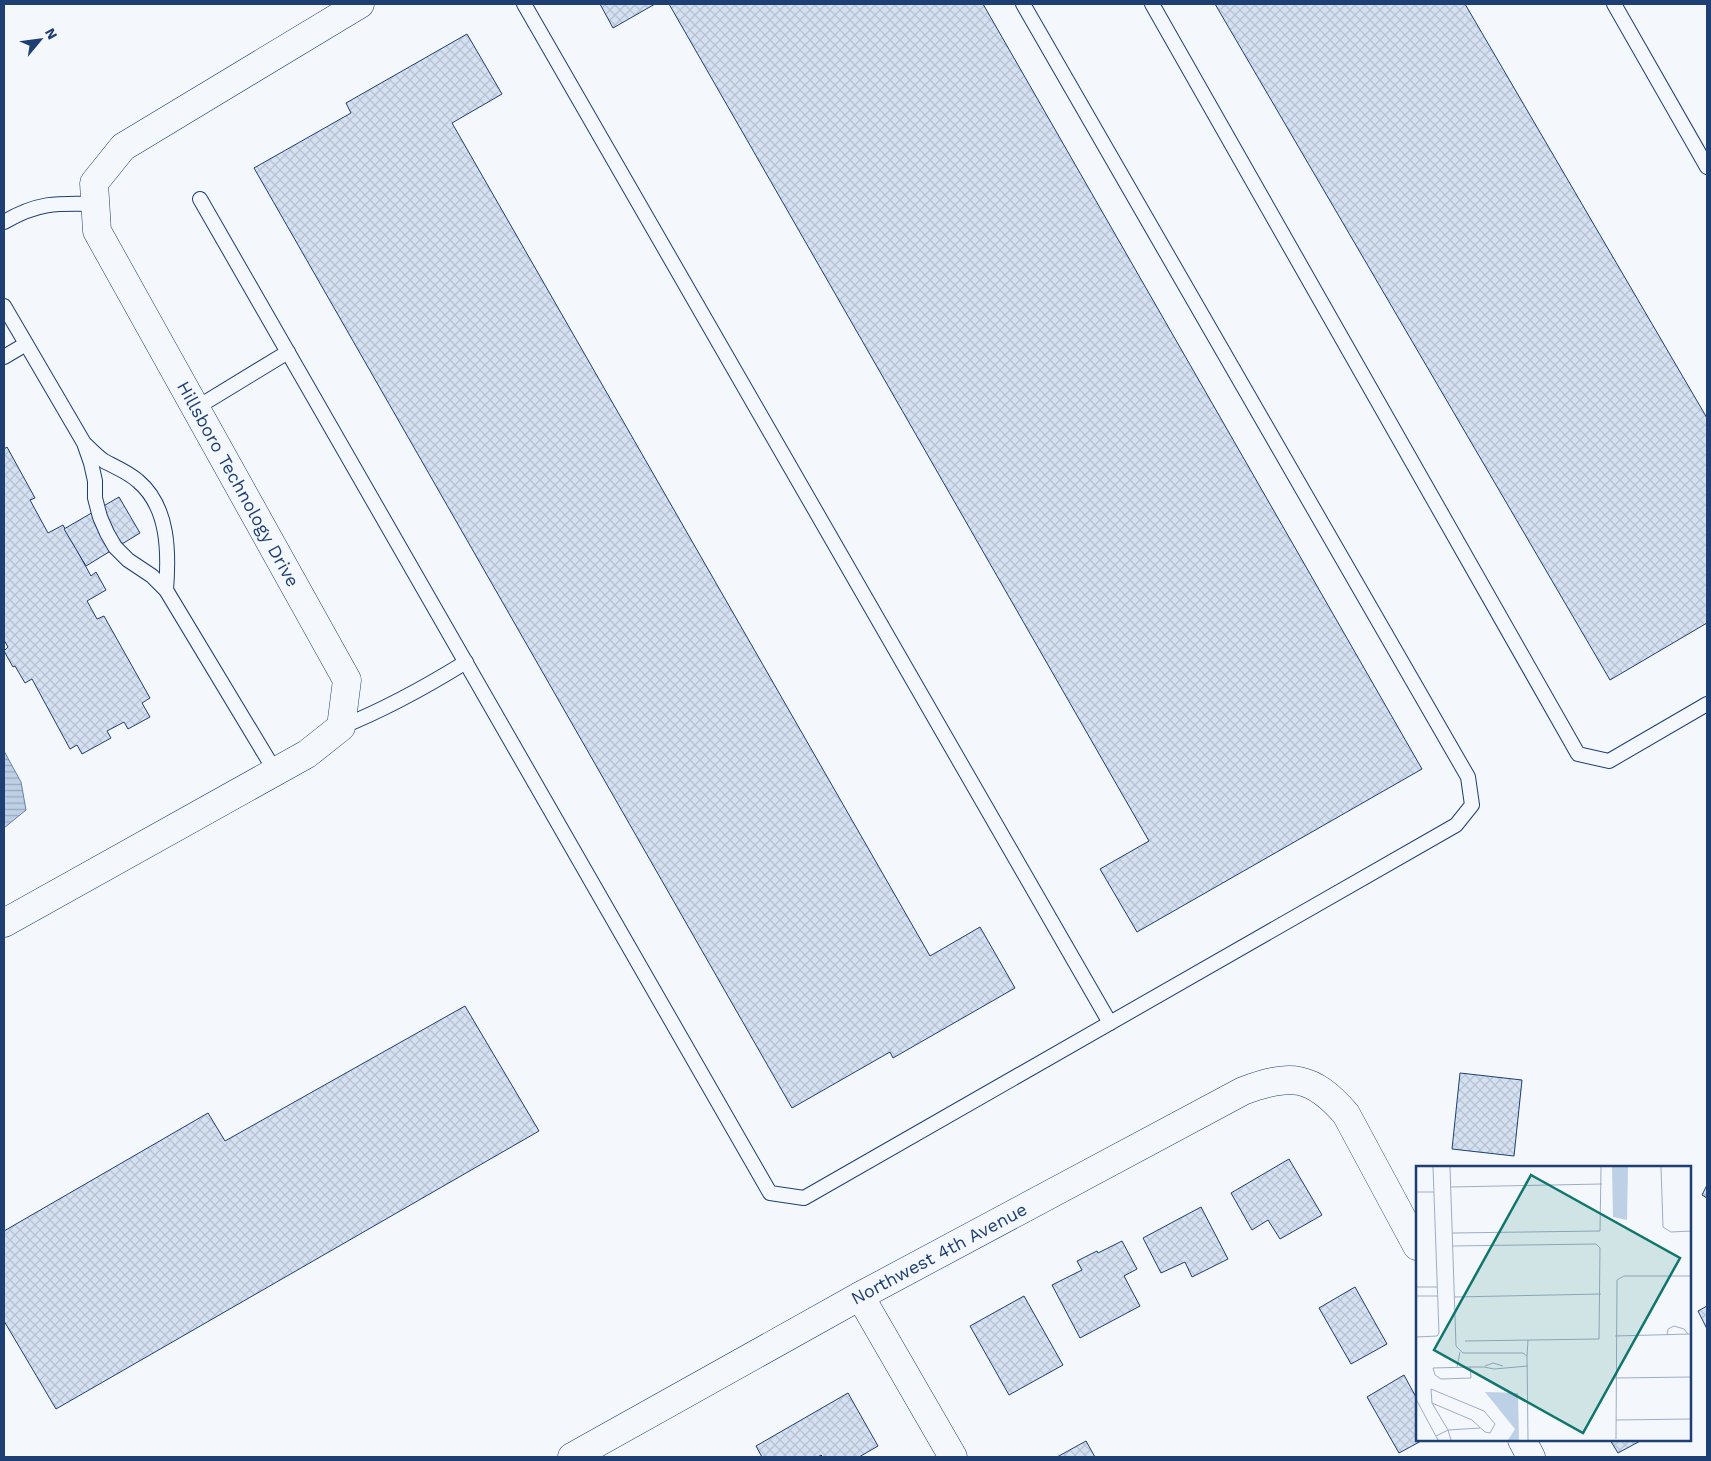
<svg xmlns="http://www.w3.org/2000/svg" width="1711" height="1461" viewBox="0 0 1711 1461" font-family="'Work Sans',sans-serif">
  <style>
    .water { fill: url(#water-rules); stroke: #687fa3 }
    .building { fill: url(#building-cross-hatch); stroke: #1d3f73 }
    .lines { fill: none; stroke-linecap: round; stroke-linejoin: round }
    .lane-casing { stroke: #1d3f73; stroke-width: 16 }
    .street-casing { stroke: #1d3f73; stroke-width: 29 }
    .lane { stroke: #f4f7fb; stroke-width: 14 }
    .street { stroke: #f4f7fb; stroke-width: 28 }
    .labels { text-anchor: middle; stroke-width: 4; stroke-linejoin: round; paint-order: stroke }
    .street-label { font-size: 18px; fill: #1d3f73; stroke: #f4f7fb }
    .inset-road { fill: none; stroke: #9eadc5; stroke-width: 1 }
    .view { fill: #0f766e; fill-opacity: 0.15; stroke: #0f766e; stroke-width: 2.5 }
    .inset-edge { fill: none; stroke: #1d3f73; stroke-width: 2.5 }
  </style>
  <defs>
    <pattern id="water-rules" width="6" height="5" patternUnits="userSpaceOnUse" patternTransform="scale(1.25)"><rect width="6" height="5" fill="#bed0e5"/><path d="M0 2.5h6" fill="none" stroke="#9aaabe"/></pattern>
    <pattern id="building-cross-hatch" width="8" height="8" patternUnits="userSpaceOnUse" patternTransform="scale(1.25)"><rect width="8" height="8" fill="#d5e0f0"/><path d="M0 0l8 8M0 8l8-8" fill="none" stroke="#b6c1d1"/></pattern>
  </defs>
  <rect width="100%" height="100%" fill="#f4f7fb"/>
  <polygon class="water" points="4,751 21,782 26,810 4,828"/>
  <g class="building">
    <polygon points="600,4 655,4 613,28"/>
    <polygon points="669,4 983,4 1422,769 1137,932 1100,869 1149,841"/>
    <polygon points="1215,4 1465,4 1707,418 1707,623 1610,680"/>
    <polygon points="467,34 502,94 452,123 930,956 980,927 1015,988 893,1058 890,1052 792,1108 254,168 351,113 346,103"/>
    <polygon points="7,447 35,498 30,500 48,533 63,525 91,576 96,572 106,590 87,601 97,619 104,616 150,698 142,703 150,717 128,729 124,722 107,731 111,738 82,754 77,745 70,749 32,679 25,683 15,666 13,667 4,651 8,647 4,640 4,449"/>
    <polygon points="119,497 140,533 86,566 64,529"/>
    <polygon points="465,1006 539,1131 56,1409 4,1321 4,1231 208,1113 225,1141"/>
    <polygon points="1460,1073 1522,1080 1514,1156 1452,1149"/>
    <polygon points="1289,1159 1322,1215 1280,1239 1268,1220 1252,1230 1231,1193"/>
    <polygon points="1707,1185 1707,1198 1702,1195"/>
    <polygon points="1201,1207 1228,1259 1192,1277 1185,1262 1161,1273 1143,1238"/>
    <polygon points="1122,1241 1137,1269 1124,1276 1140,1306 1080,1338 1052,1285 1082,1270 1077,1261 1097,1251 1098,1253"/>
    <polygon points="1355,1287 1387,1344 1351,1364 1319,1308"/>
    <polygon points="1024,1296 1063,1365 1009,1395 970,1326"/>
    <polygon points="1707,1306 1707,1329 1698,1311"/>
    <polygon points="1404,1375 1417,1399 1417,1440 1423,1440 1399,1453 1367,1397"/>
    <polygon points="848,1393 878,1446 859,1457 823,1457 821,1455 818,1457 762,1457 756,1446"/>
    <polygon points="1610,1440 1642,1440 1618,1453"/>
    <polygon points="1086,1441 1095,1457 1057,1457"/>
  </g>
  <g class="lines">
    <defs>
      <g id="lane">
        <polyline points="524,4 1110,1023"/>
        <polyline points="1152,4 1578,754 1609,761 1707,704"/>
        <polyline points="1614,4 1707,167"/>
        <polyline points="200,199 770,1193 804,1198 1456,825 1472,805 1468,777 1023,4"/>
        <path d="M4 222C38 202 57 203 96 204"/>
        <polyline points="4,306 84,443 91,463 95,481 95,498 100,517 107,533 115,547 128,560 152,576 166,590 275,771"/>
        <polyline points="4,357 26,344"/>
        <polyline points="196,408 288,352"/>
        <path d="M86 445C92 451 98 457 104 461 115 467 128 472 138 481 169 507 169 553 166 590"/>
        <path d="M341 727C386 709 424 688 466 662"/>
      </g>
      <g id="street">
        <polyline points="4,923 307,754 341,727 347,680 97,231 94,183 123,147 360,4"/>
        <polyline points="860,1296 953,1457"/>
        <polyline points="1522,1440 1531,1457"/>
        <path d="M572 1457 860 1296 1243 1091C1291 1073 1312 1075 1346 1114L1417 1246"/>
      </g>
    </defs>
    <use href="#lane" class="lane-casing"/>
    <use href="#street" class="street-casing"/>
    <use href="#lane" class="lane"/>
    <use href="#street" class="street"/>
  </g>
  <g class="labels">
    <g class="street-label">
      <text transform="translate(238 484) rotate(61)" y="6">Hillsboro Technology Drive</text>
      <text transform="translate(939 1254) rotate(-28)" y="6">Northwest 4th Avenue</text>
    </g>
  </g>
  <g transform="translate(1416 1166)">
    <rect width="275" height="275" fill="#f4f7fb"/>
    <path d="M196 1H212L211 54 197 51ZM69 226 102 227 103 274H92L99 263Z" fill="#bed0e5"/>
    <path class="inset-road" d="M34 1 40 180 47 187H107L111 190 112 274M245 1 247 61 255 66 275 65M34 21 186 18M0 26H18M36 67 184 65 185 1M36 80 180 78 184 82 183 173 49 175M1 121H21M0 130H21M38 131 185 128M251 169 252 163 258 160 268 163 272 168M199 170 275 168M0 171 21 170 23 167 17 1M111 190 112 174M69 200 77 197 87 200M41 201 44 186M54 201 55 212 25 213 19 209 17 202 54 201H68L78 203 112 200M199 212 275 211M0 233 22 274M16 237 56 254 69 266 74 267 79 258 68 245 15 223 16 237 32 264 20 270M200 254 275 253M200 273 201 114 208 110H275M35 274 32 264 64 262"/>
    <path class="view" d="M115 9 264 92 167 267 18 184Z"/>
    <rect width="275" height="275" class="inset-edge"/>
  </g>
  <rect width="1711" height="1461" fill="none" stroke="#1d3f73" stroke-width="10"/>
  <g transform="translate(40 40) rotate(61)" stroke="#f4f7fb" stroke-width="4" paint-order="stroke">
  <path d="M0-4L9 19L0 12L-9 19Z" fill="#1d3f73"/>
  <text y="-8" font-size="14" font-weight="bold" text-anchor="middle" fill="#1d3f73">N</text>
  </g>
</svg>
